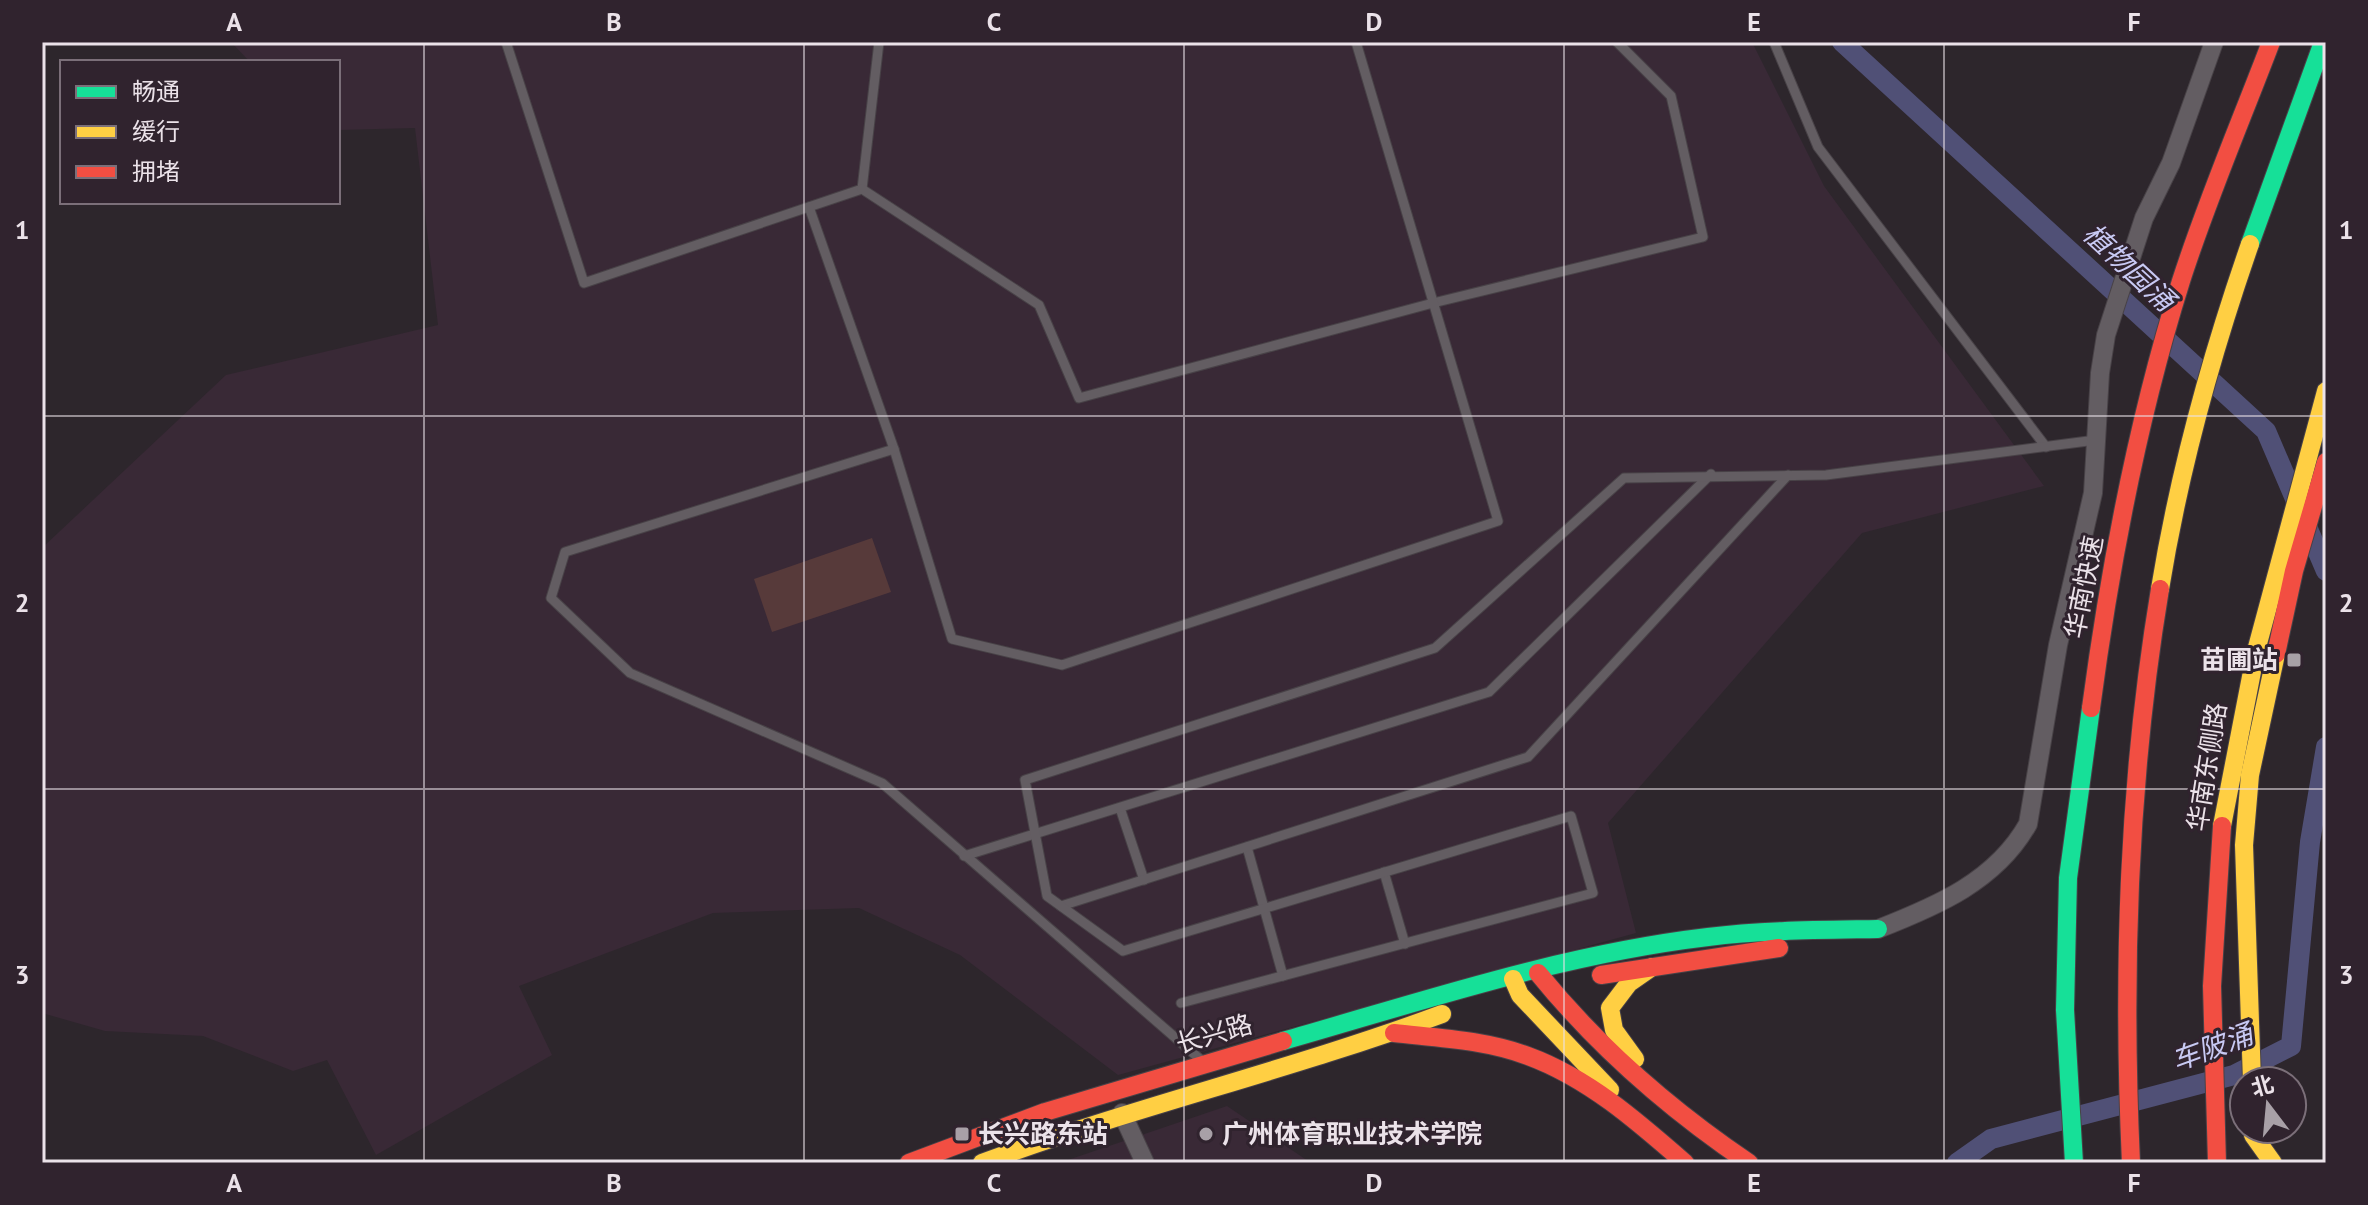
<svg xmlns="http://www.w3.org/2000/svg" width="2368" height="1205" viewBox="0 0 2368 1205" font-family="'PT Sans','Noto Sans SC',sans-serif">
  <style>
    .built { fill: #392936 }
    .green { fill: #573a3a }
    .lines { fill: none; stroke-linecap: round; stroke-linejoin: round }
    .canal { stroke: #505076; stroke-width: 20 }
    .lane-casing { stroke: #484247; stroke-width: 11 }
    .street-casing { stroke: #484247; stroke-width: 20 }
    .fast-casing { stroke: #484247; stroke-width: 20 }
    .slow-casing { stroke: #484247; stroke-width: 20 }
    .jam-casing { stroke: #484247; stroke-width: 20 }
    .lane { stroke: #635d62; stroke-width: 9 }
    .street { stroke: #635d62; stroke-width: 18 }
    .fast { stroke: #16e098; stroke-width: 18 }
    .slow { stroke: #ffcf43; stroke-width: 18 }
    .jam { stroke: #f24e42; stroke-width: 18 }
    .grid { fill: none; stroke: #ebe2e9; stroke-width: 2; stroke-opacity: 0.55 }
    .poi-dot { fill: #a8a0a7; stroke: #30232e; stroke-width: 3 }
    .labels { text-anchor: middle; stroke-width: 6; stroke-linejoin: round; paint-order: stroke }
    .street-label { font-size: 26px; fill: #ebe2e9; stroke: #30232e }
    .poi-label { font-size: 26px; font-weight: bold; fill: #ebe2e9; stroke: #30232e; text-anchor: start }
    .water-label { font-size: 28px; font-style: italic; fill: #c8c9f3; stroke: #30232e }
    .neatline { fill: none; stroke: #ebe2e9; stroke-width: 3 }
    .grid-label { font-size: 26px; text-anchor: middle; font-weight: bold; fill: #ebe2e9 }
  </style>
  <rect width="100%" height="100%" fill="#2d262c"/>
  <g class="built">
    <polygon points="231,42 1752,42 1824,186 2044,486 1862,533 1608,823 1636,933 1118,1075 960,955 859,908 713,913 519,986 552,1055 376,1155 327,1060 293,1071 203,1036 105,1031 42,1013 42,548 226,375 438,325 415,128 338,130 338,62 250,62"/>
    <polygon points="1227,1106 1311,1163 1059,1163"/>
  </g>
  <polygon class="green" points="872,538 891,592 772,632 754,579"/>
  <g class="lines">
    <g class="canal">
      <polyline points="1842,42 2266,431 2326,571"/>
      <polyline points="1957,1163 1991,1139 2234,1075 2291,1046 2310,842 2326,747"/>
    </g>
    <defs>
      <g id="lane">
        <polyline points="506,42 584,283 862,189 879,42"/>
        <polyline points="1774,42 1818,147 2046,447"/>
        <polyline points="862,189 1039,305 1079,398 1433,303 1703,237 1671,96 1617,42"/>
        <polyline points="809,207 894,449 952,639 1062,665 1498,521 1356,42"/>
        <polyline points="894,449 565,552 551,598 630,673 882,783 1201,1060"/>
        <polyline points="1120,808 1144,880"/>
        <polyline points="1247,847 1283,976"/>
        <polyline points="964,856 1489,692 1711,474"/>
        <polyline points="1384,872 1405,944"/>
        <polyline points="1061,906 1528,757 1788,475"/>
        <polyline points="1181,1003 1593,893 1571,816 1123,951 1047,896 1025,780 1435,648 1624,478 1826,475 2096,440"/>
      </g>
      <g id="street">
        <path d="M1878 929C1937 906 1996 881 2028 824L2058 645 2093 493 2100 373 2106 335 2144 218 2171 163 2214 42"/>
        <polyline points="1122,1113 1145,1163"/>
      </g>
      <g id="fast">
        <polyline points="2250,244 2323,42"/>
        <path d="M1283 1041C1423 1001 1563 954 1708 937 1764 930 1821 930 1878 929"/>
        <polyline points="2074,1163 2065,1010 2068,878 2091,708"/>
      </g>
      <g id="slow">
        <path d="M2160 589C2179 472 2211 356 2250 244"/>
        <polyline points="2222,826 2256,651 2326,391"/>
        <polyline points="1513,979 1520,995 1610,1090"/>
        <polyline points="1635,1059 1614,1030 1610,1008 1629,983 1652,967"/>
        <polyline points="2252,1081 2244,845 2250,775 2276,654"/>
        <polyline points="2253,1135 2273,1163"/>
        <path d="M982 1163C1133 1107 1291 1070 1442 1014"/>
      </g>
      <g id="jam">
        <polyline points="2276,654 2294,571 2326,462"/>
        <path d="M2091 708C2110 565 2138 418 2181 281 2207 200 2241 121 2271 42"/>
        <path d="M1538 973C1599 1048 1669 1109 1749 1163"/>
        <polyline points="1601,975 1779,948"/>
        <path d="M1394 1033C1439 1038 1485 1040 1528 1056 1588 1078 1637 1121 1685 1163"/>
        <polyline points="909,1163 1045,1112 1283,1041"/>
        <path d="M2131 1163C2122 970 2128 781 2160 589"/>
        <polyline points="2217,1163 2212,986 2222,826"/>
      </g>
    </defs>
    <use href="#lane" class="lane-casing"/>
    <use href="#street" class="street-casing"/>
    <use href="#fast" class="fast-casing"/>
    <use href="#slow" class="slow-casing"/>
    <use href="#jam" class="jam-casing"/>
    <use href="#lane" class="lane"/>
    <use href="#street" class="street"/>
    <use href="#fast" class="fast"/>
    <use href="#slow" class="slow"/>
    <use href="#jam" class="jam"/>
  </g>
  <path class="grid" d="M424 42V1163M804 42V1163M1184 42V1163M1564 42V1163M1944 42V1163M42 416H2326M42 789H2326"/>
  <g class="poi-dot">
    <rect x="2286" y="652" width="16" height="16" rx="4"/>
    <rect x="954" y="1126" width="16" height="16" rx="4"/>
    <circle cx="1206" cy="1134" r="8"/>
  </g>
  <g class="labels">
    <g class="street-label">
      <text transform="translate(2084 587) rotate(-79)" y="9">华南快速</text>
      <text transform="translate(2207 767) rotate(-81)" y="9">华南东侧路</text>
      <text transform="translate(1214 1034) rotate(-16)" y="9">长兴路</text>
    </g>
    <g class="poi-label">
      <text x="2278" y="669" text-anchor="end">苗圃站</text>
      <text x="978" y="1143">长兴路东站</text>
      <text x="1222" y="1143">广州体育职业技术学院</text>
    </g>
    <g class="water-label">
      <text transform="translate(2129 267) rotate(43)" y="10">植物园涌</text>
      <text transform="translate(2212 1047) rotate(-20)" y="10">车陂涌</text>
    </g>
  </g>
  <rect width="2368" height="1205" fill="none" stroke="#30232e" stroke-width="88"/>
  <rect x="60" y="60" width="280" height="144" fill="#30232e" stroke="#7b6f79" stroke-width="2"/>
  <rect x="76" y="86" width="40" height="12" fill="#16e098" stroke="#7b6f79" stroke-width="2"/>
  <text x="132" y="100" font-size="24" fill="#ebe2e9">畅通</text>
  <rect x="76" y="126" width="40" height="12" fill="#ffcf43" stroke="#7b6f79" stroke-width="2"/>
  <text x="132" y="140" font-size="24" fill="#ebe2e9">缓行</text>
  <rect x="76" y="166" width="40" height="12" fill="#f24e42" stroke="#7b6f79" stroke-width="2"/>
  <text x="132" y="180" font-size="24" fill="#ebe2e9">拥堵</text>
  <g transform="translate(2268 1105) rotate(344)"><circle r="38" fill="#30232e" stroke="#7b6f79" stroke-width="2"/>
  <path d="M0-6L14 30L0 20L-14 30Z" fill="#a8a0a7"/>
  <text y="-12" font-size="22" font-weight="bold" text-anchor="middle" fill="#ebe2e9">北</text>
  </g>
  <rect x="44" y="44" width="2280" height="1117" class="neatline"/>
  <g class="grid-label">
    <text x="234" y="31">A</text>
    <text x="614" y="31">B</text>
    <text x="994" y="31">C</text>
    <text x="1374" y="31">D</text>
    <text x="1754" y="31">E</text>
    <text x="2134" y="31">F</text>
    <text x="22" y="239">1</text>
    <text x="2346" y="239">1</text>
    <text x="22" y="612">2</text>
    <text x="2346" y="612">2</text>
    <text x="22" y="984">3</text>
    <text x="2346" y="984">3</text>
    <text x="234" y="1192">A</text>
    <text x="614" y="1192">B</text>
    <text x="994" y="1192">C</text>
    <text x="1374" y="1192">D</text>
    <text x="1754" y="1192">E</text>
    <text x="2134" y="1192">F</text>
  </g>
</svg>
